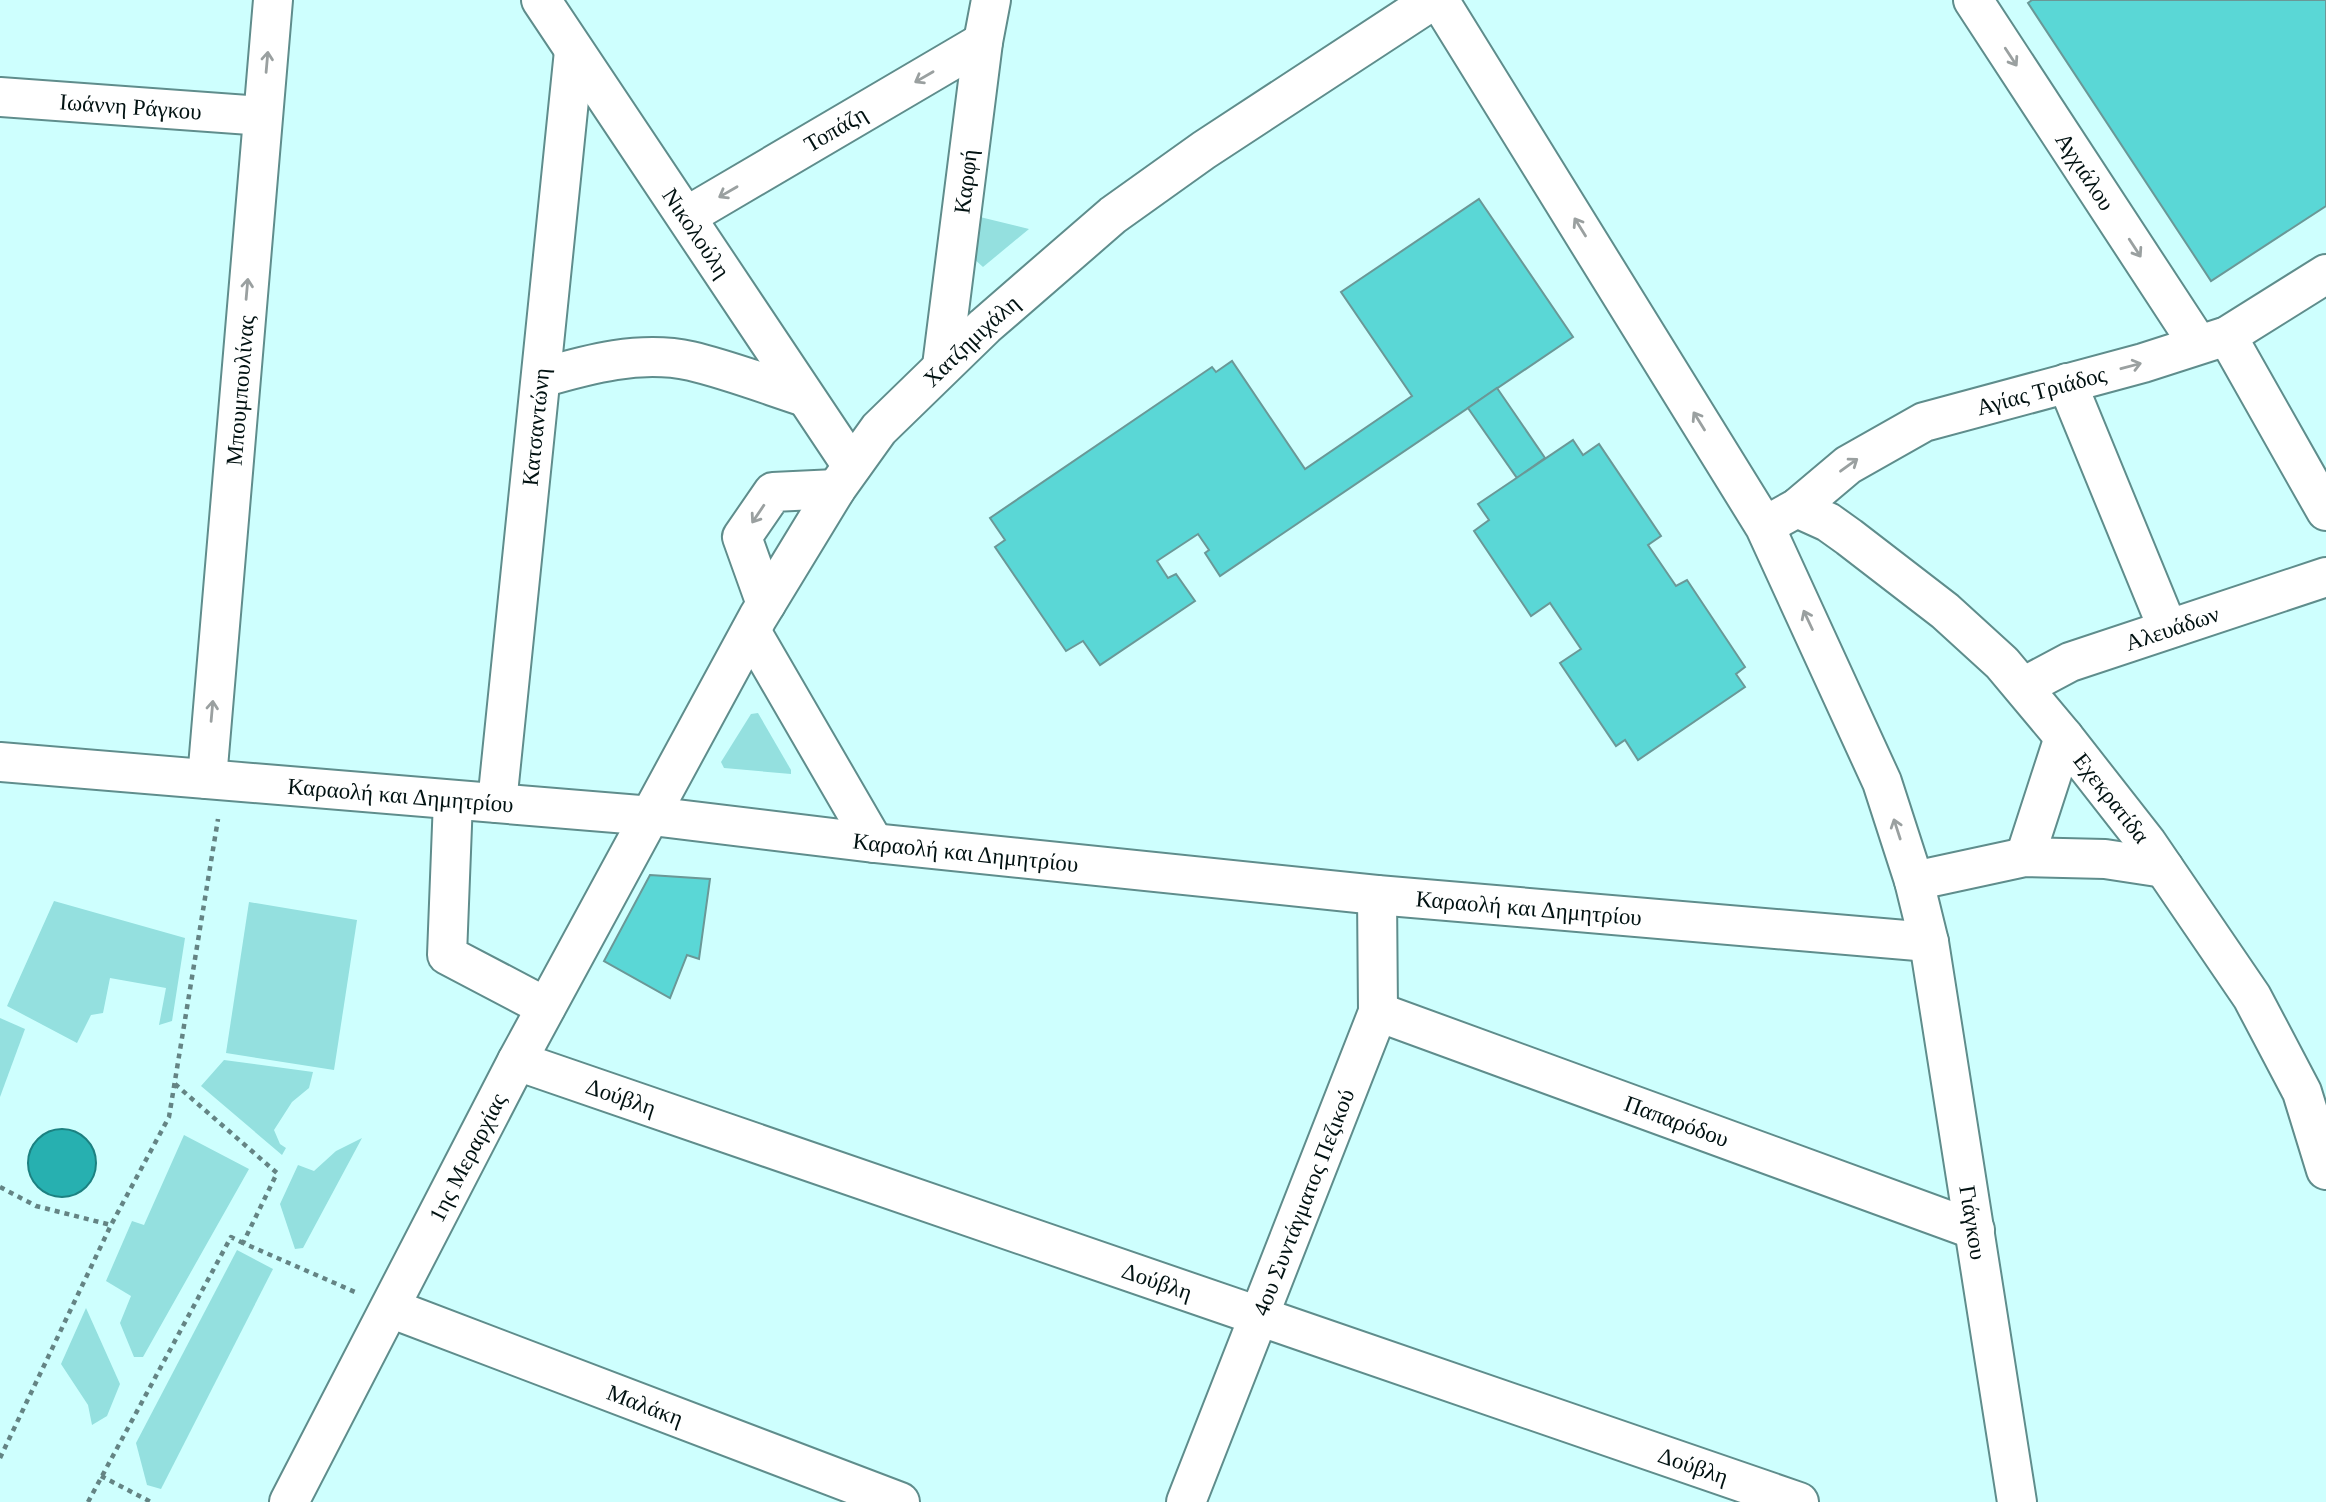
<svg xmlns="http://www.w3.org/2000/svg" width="2326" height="1502" viewBox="0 0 2326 1502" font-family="'Times New Roman',serif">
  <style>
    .green { fill: #94e0df }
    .water { fill: #27b0b0; stroke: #1c8181; stroke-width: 2 }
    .building { fill: #5ad7d6; stroke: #6a9897; stroke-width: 2 }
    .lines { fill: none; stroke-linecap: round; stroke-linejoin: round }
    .minor-casing { stroke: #5f8d8c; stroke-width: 42 }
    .path { stroke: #648484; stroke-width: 4.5; stroke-dasharray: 5 5; stroke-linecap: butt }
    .minor { stroke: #fff; stroke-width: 38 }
    .oneway { stroke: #9aa0a0 }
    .labels { text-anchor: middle; stroke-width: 7; stroke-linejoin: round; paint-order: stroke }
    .street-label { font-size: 23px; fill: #021212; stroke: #fff }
  </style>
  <rect width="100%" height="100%" fill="#cefffe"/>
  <g class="green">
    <polygon points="980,217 1029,229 983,267 973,258"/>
    <polygon points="758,713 791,770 791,774 724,768 721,762 751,714"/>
    <polygon points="54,901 185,938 172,1021 159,1025 166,988 110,978 103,1013 91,1015 77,1043 7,1006"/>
    <polygon points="249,902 357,920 334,1070 226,1053"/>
    <polygon points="0,1018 25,1029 0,1097"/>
    <polygon points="224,1060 313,1072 309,1088 292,1102 274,1130 280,1144 286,1148 282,1155 201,1086"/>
    <polygon points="184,1135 249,1169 143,1357 134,1357 120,1323 131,1296 106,1281 132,1221 144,1225"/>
    <polygon points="362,1138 303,1248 295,1249 280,1204 298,1165 314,1171 336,1151"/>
    <polygon points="237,1250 273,1269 161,1489 147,1485 136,1443"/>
    <polygon points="86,1308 120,1384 107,1416 92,1425 88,1405 61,1364"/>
  </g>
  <circle class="water" cx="62" cy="1163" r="34"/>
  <g class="building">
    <polygon points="2032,0 2326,0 2326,206 2211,281 2028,3"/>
    <polygon points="1479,199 1573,337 1220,576 1205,553 1209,550 1198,534 1157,561 1168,578 1176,574 1195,601 1100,665 1083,641 1066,651 995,547 1005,540 990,518 1212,367 1216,372 1232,361 1305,469 1412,396 1341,292"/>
    <polygon points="1497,388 1545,458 1517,478 1468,408"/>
    <polygon points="1573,440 1583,455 1599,444 1661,536 1648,545 1676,586 1687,580 1745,667 1736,674 1745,687 1638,760 1625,740 1616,746 1560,663 1581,649 1550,603 1531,616 1474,531 1489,520 1478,504"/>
    <polygon points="650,875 710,879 699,959 687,955 670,998 604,961"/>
  </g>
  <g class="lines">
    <defs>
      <g id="minor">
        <path id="s1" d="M541 0 852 466"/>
        <path id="s2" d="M1439 0 1765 527 1882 782 1914 881 1929 942 2017 1502"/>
        <path id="s3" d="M1973 0 2198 344"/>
        <path id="s4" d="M0 97 262 116"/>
        <path id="s5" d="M687 216 983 42"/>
        <polyline points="2227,336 2326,511"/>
        <path id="s6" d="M942 366 983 42 991 0"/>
        <path d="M541 378C589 364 640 350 691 361 729 370 768 385 805 397"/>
        <polyline points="2067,383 2168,629"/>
        <path id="s7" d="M1797 508 1828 522 1849 537 1945 611 2002 663 2064 737 2147 843 2252 997 2302 1092 2326 1170"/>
        <path id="s8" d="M1779 518 1797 508 1848 465 1924 422 2143 363 2227 336 2326 274"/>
        <polyline points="766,604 742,537 773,492 836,489"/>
        <polyline points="751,631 874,843"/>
        <path id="s9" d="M2023 687 2070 662 2326 577"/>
        <path id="s10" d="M0 762 652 816 874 843 1377 895 1929 942"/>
        <path id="s11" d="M207 779 273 0"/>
        <polyline points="453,800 447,955 546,1007"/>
        <path id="s12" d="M497 803 574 51"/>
        <polyline points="2025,857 2064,737"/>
        <polyline points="1914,881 2025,857 2105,859 2164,868"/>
        <path id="s13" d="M1378 1012 1975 1230"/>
        <path id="s14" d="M517 1061 1799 1502"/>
        <path id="s15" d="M390 1308 900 1502"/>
        <path id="s16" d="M289 1502 517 1061 758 617 836 489 879 429 985 326 1113 215 1204 150 1433 0"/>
        <path id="s17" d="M1186 1502 1378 1012 1377 895"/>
      </g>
    </defs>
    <use href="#minor" class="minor-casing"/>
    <g class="path">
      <polyline points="175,1084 277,1173 243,1243 355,1292"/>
      <polyline points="0,1187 36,1206 111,1225"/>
      <polyline points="0,1458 111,1225 169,1117 218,819"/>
      <polyline points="101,1476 151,1502"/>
      <polyline points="88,1502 231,1237 243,1243"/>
    </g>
    <use href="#minor" class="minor"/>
  </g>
  <defs><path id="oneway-shaft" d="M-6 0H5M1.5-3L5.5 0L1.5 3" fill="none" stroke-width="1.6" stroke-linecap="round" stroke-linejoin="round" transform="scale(1.75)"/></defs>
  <g class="oneway">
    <use href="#oneway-shaft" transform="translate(2011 57) rotate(57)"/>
    <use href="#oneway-shaft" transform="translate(267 62) rotate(-85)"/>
    <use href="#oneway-shaft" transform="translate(924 77) rotate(150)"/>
    <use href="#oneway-shaft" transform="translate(728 192) rotate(150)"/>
    <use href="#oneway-shaft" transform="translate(1580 227) rotate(-122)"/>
    <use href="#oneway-shaft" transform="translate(2135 248) rotate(57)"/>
    <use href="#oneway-shaft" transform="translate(247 289) rotate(-85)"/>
    <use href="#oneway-shaft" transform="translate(2131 366) rotate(-15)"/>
    <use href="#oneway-shaft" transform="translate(1699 421) rotate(-122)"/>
    <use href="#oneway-shaft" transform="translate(1849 465) rotate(-36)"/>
    <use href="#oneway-shaft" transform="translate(758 514) rotate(124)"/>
    <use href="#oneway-shaft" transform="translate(1808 620) rotate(-115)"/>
    <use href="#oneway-shaft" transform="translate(212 711) rotate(-85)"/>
    <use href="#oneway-shaft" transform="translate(1897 829) rotate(-108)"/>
  </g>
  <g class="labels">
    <g class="street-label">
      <text dy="8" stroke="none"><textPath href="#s4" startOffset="131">Ιωάννη Ράγκου</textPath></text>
      <text dy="8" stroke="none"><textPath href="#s5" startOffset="172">Τοπάζη</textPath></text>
      <text dy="8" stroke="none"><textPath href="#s3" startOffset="205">Αγχιάλου</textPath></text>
      <text dy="8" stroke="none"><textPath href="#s6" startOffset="186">Καρφή</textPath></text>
      <text dy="8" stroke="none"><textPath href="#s1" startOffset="280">Νικολούλη</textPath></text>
      <text dy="8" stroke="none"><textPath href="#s16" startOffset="1353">Χατζημιχάλη</textPath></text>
      <text dy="8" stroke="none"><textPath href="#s11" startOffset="390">Μπουμπουλίνας</textPath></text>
      <text dy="8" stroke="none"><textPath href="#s8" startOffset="296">Αγίας Τριάδος</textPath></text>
      <text dy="8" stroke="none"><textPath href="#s12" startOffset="378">Κατσαντώνη</textPath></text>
      <text dy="8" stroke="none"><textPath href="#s9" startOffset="161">Αλευάδων</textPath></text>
      <text dy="8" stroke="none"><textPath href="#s10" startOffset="402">Καραολή και Δημητρίου</textPath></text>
      <text dy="8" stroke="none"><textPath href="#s7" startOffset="432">Εχεκρατίδα</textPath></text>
      <text dy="8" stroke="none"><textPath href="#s10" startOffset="970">Καραολή και Δημητρίου</textPath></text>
      <text dy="8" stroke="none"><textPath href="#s10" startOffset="1536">Καραολή και Δημητρίου</textPath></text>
      <text dy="8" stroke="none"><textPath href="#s14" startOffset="110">Δούβλη</textPath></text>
      <text dy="8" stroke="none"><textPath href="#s13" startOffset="318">Παπαρόδου</textPath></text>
      <text dy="8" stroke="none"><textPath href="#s16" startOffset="388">1ης Μεραρχίας</textPath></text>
      <text dy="8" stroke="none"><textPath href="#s17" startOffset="322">4ου Συντάγματος Πεζικού</textPath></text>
      <text dy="8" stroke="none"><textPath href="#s2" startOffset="1351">Γιάγκου</textPath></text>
      <text dy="8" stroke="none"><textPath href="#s14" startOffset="677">Δούβλη</textPath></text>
      <text dy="8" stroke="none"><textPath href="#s15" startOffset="273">Μαλάκη</textPath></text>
      <text dy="8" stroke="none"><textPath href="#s14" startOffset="1244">Δούβλη</textPath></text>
    </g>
  </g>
</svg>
